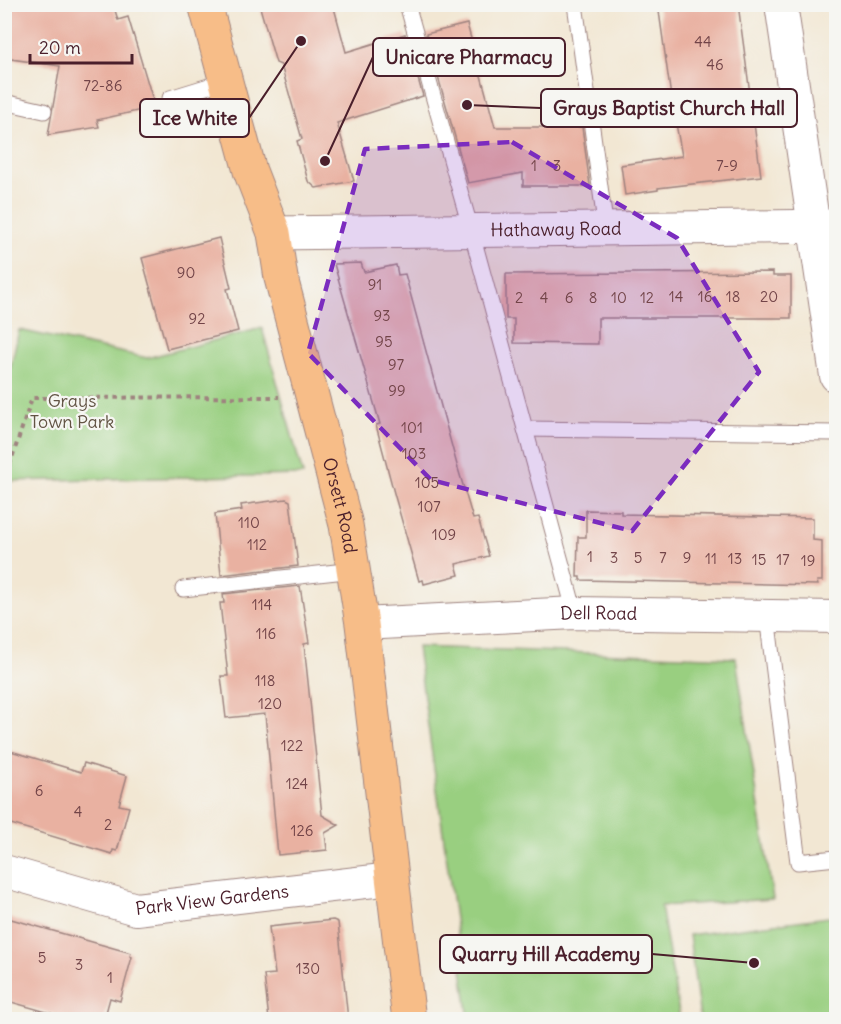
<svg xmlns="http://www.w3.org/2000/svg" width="841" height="1024" viewBox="0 0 841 1024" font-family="Delius,sans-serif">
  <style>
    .green { fill: #99cf80; stroke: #727756; stroke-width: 1.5 }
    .building { fill: #e9b1a1 }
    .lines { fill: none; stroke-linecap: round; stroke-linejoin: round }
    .service-casing { stroke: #9e837f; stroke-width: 17 }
    .minor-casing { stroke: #9e837f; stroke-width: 34 }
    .tertiary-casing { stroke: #9e837f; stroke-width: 35 }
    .primary-casing { stroke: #9e837f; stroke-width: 35 }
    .path { stroke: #9e837f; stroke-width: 4; stroke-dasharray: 4.5 4.5; stroke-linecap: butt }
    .service { stroke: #fff; stroke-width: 15 }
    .minor { stroke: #fff; stroke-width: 32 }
    .tertiary { stroke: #fff; stroke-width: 33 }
    .primary { stroke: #f7bd88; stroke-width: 33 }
    .marked { fill: #7b2cbf; fill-opacity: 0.2; stroke: #7b2cbf; stroke-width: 4.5; stroke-dasharray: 12 8; stroke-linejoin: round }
    .labels { text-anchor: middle; stroke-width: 4.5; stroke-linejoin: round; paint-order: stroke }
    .number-label { font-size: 15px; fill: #724448 }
    .street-label { font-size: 18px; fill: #4a1f2b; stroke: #f6f6f2 }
    .park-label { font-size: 18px; fill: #625444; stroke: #f6f6f2 }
    .leader { fill: none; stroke: #4a1f2b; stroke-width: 2 }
    .callout-dot { fill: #4a1f2b; stroke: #f6f6f2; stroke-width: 2 }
    .callout { fill: #f6f6f2; stroke: #4a1f2b; stroke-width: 2 }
    .callout-label { font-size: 20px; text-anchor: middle; font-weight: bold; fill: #4a1f2b }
  </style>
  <rect width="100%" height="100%" fill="#f6f6f2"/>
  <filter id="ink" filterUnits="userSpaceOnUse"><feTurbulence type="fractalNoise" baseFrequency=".0167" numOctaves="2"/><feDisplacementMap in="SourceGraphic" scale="12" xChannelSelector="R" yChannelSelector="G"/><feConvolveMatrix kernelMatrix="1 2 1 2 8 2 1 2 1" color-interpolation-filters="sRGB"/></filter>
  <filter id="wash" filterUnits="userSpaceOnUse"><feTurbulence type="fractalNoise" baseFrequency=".008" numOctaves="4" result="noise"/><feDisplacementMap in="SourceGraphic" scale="24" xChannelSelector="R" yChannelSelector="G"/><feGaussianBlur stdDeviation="1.35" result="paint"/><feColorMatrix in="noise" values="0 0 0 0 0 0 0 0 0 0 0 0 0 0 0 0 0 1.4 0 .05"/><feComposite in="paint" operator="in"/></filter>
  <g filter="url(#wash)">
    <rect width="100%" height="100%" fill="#f2e7d3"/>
    <g class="green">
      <polygon points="262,328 303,475 5,481 5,392 19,330 147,358"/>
      <polygon points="417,647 736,658 773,899 661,906 680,1019 469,1019"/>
      <polygon points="836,916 836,1019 700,1019 689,935"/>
    </g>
    <g id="blocks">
      <g class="building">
        <polygon points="4,4 113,4 118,20 128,17 155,107 97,120 99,127 48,135 60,66 4,58"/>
        <polygon points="259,4 333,4 346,52 405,34 423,96 337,123 354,181 316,188 308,181 297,141 302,139 281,65 276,63"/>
        <polygon points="658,4 738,4 761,176 658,188 658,190 625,195 621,165 682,156 671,97"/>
        <polygon points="467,24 495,127 582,127 590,186 523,186 523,173 468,183 426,34"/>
        <polygon points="219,238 231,288 227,289 238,331 167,349 142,258"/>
        <polygon points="361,263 364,272 396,265 398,275 405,274 457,465 473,519 478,518 489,556 456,564 459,575 424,584 423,580 419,581 394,493 376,425 380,424 334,264"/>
        <polygon points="773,272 773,276 791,276 791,318 598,318 598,344 514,343 514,319 506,319 506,274"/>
        <polygon points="286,499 290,501 298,566 221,575 215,514 242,510 241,505"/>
        <polygon points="586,510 621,511 621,514 813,518 813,540 822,541 822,581 817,581 818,585 580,580 580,577 577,577 578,537 586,537"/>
        <polygon points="300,586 309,643 304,644 322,815 339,825 325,833 327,850 278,855 265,714 226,718 221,676 228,676 220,603 224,603 223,594"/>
        <polygon points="4,749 81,772 84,763 127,776 119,805 129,807 117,851 113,850 112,854 4,822"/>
        <polygon points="4,917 131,953 130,956 132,957 120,1001 110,998 104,1020 75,1020 4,1000"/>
        <polygon points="333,920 338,922 348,1020 269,1020 264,975 275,974 269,927"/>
      </g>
    </g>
  </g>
  <g filter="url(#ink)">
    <use href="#blocks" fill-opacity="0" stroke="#9e837f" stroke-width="1.5"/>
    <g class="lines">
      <defs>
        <g id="service">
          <polyline points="407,4 471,230 575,613"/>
          <polyline points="575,4 606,230"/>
          <polyline points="170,98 225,81"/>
          <polyline points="4,102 44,111"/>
          <polyline points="525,429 836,433"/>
          <polyline points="183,589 354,570"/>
          <polyline points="767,616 798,862 836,858"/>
        </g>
        <g id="minor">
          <polyline points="781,4 836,376"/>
          <path id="s1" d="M362 624 575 613 836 617"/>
          <path id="s2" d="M4 871 136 909 391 879"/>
        </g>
        <g id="tertiary">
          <path id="s3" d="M274 233 836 226"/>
        </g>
        <g id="primary">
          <path id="s4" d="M205 4 250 171 274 233 281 278 346 525 362 624 409 1020"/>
        </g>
      </defs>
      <use href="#service" class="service-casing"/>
      <use href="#minor" class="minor-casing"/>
      <use href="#tertiary" class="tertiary-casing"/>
      <use href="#primary" class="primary-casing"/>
      <polyline class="path" points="4,482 32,398 279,397"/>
      <use href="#service" class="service"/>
      <use href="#minor" class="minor"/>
      <use href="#tertiary" class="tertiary"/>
      <use href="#primary" class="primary"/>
    </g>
  </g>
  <path class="marked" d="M512 142 677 238 759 372 632 531 431 480 308 353 365 149Z"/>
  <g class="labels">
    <g class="number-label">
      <text x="703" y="47">44</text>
      <text x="715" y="70">46</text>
      <text x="103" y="91">72-86</text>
      <text x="534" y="171">1</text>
      <text x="557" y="171">3</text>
      <text x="727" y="171">7-9</text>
      <text x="186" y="278">90</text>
      <text x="375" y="290">91</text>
      <text x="676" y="302">14</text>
      <text x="705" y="302">16</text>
      <text x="733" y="302">18</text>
      <text x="769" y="302">20</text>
      <text x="519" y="303">2</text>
      <text x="544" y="303">4</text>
      <text x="569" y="303">6</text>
      <text x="593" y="303">8</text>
      <text x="619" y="303">10</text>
      <text x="647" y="303">12</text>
      <text x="382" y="321">93</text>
      <text x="197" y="324">92</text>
      <text x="384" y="347">95</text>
      <text x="396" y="370">97</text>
      <text x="397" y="396">99</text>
      <text x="412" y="433">101</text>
      <text x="414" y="459">103</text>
      <text x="427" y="488">105</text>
      <text x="429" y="512">107</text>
      <text x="249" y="528">110</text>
      <text x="444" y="540">109</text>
      <text x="257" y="550">112</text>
      <text x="590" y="562">1</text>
      <text x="614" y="563">3</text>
      <text x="638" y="563">5</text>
      <text x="663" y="563">7</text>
      <text x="687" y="563">9</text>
      <text x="711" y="564">11</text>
      <text x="735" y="564">13</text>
      <text x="759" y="565">15</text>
      <text x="783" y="565">17</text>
      <text x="808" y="566">19</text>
      <text x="262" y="610">114</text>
      <text x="266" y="639">116</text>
      <text x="265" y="686">118</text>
      <text x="270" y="709">120</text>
      <text x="292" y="751">122</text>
      <text x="297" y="789">124</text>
      <text x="39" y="796">6</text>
      <text x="78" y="817">4</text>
      <text x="108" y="830">2</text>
      <text x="302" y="836">126</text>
      <text x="42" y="963">5</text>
      <text x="79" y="970">3</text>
      <text x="308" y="974">130</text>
      <text x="110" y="983">1</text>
    </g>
    <g class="street-label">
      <text dy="6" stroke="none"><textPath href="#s3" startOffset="282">Hathaway Road</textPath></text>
      <text dy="6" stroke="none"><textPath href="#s4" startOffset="520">Orsett Road</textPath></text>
      <text dy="6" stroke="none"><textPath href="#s1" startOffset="237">Dell Road</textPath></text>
      <text dy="6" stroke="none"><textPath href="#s2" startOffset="214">Park View Gardens</textPath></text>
    </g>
    <g class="park-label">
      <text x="72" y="407">Grays<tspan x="72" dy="21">Town Park</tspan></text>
    </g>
  </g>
  <path class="leader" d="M325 161L373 57M467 105L541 108M301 41L249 118M754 963L652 954"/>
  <g class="callout-dot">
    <circle cx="325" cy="161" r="6"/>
    <circle cx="467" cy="105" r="6"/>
    <circle cx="301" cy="41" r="6"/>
    <circle cx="754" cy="963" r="6"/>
  </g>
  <g class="callout">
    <rect x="373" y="38" width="192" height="38" rx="6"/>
    <rect x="541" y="89" width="256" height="38" rx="6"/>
    <rect x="140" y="99" width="109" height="38" rx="6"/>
    <rect x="440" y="935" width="212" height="38" rx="6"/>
  </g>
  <g class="callout-label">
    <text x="469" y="64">Unicare Pharmacy</text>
    <text x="669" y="115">Grays Baptist Church Hall</text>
    <text x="195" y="125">Ice White</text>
    <text x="546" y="961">Quarry Hill Academy</text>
  </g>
  <rect width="841" height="1024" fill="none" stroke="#f6f6f2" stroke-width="24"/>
  <path d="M30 54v9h102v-9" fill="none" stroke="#4a1f2b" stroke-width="3"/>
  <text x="39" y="54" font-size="18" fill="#4a1f2b" stroke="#f6f6f2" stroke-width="4.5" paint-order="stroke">20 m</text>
</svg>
